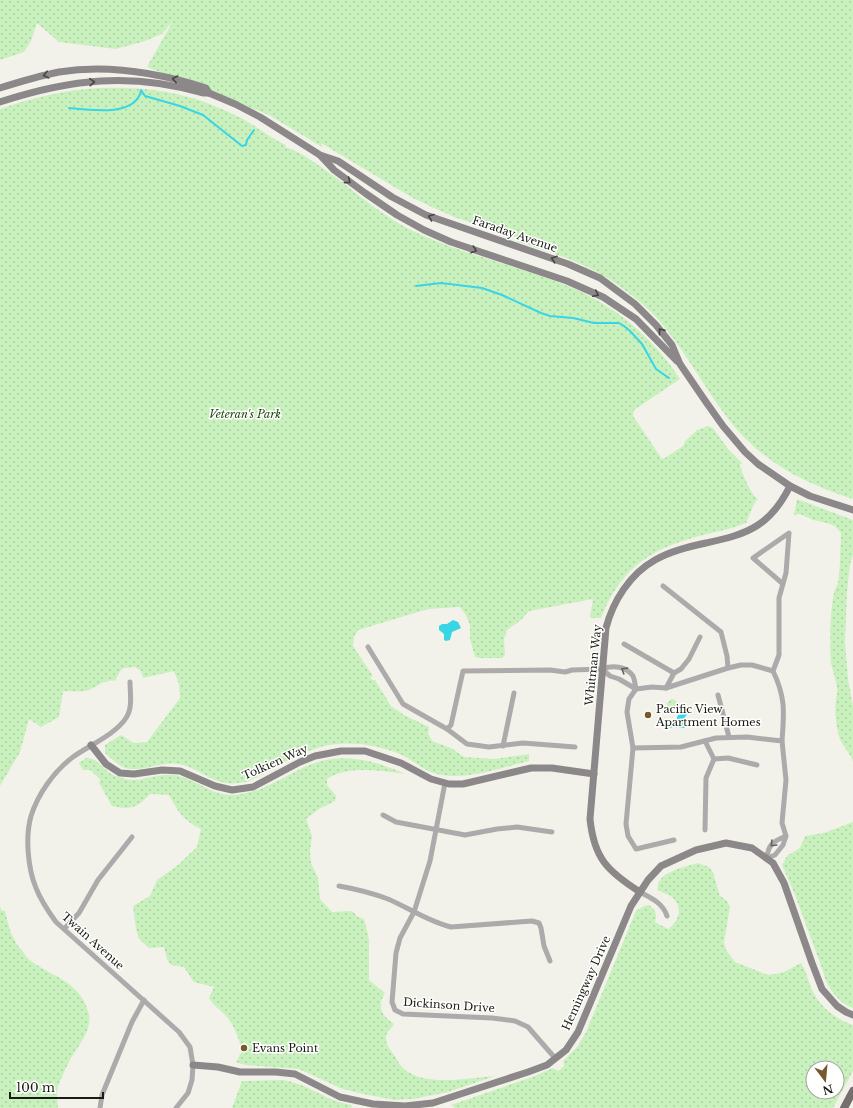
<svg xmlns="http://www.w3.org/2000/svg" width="853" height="1108" viewBox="0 0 853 1108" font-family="'Libre Baskerville',serif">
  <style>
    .grass { fill: url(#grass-dots); fill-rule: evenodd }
    .water { fill: #38d5e7 }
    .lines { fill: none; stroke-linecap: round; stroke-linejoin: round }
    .stream { stroke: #38d5e7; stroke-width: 2 }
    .street { stroke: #adaaab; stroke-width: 5 }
    .secondary { stroke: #8c8788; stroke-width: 7 }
    .primary { stroke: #756f70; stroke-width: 8 }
    .oneway { stroke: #484644 }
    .oneway2 { stroke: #646261 }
    .poi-dot { fill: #78582e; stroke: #fffffd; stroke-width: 1.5 }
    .labels { text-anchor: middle; stroke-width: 3; stroke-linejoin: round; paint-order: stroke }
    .street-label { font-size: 11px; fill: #1a1a17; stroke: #fffffd }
    .park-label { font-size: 11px; font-style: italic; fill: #1d450f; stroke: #fffffd }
    .poi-label { font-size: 11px; fill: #1a1a17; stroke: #fffffd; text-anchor: start }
  </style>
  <defs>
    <pattern id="grass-dots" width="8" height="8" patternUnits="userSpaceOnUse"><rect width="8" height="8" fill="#c9f1be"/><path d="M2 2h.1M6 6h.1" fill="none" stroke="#accea3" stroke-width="1.8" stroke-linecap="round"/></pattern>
  </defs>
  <rect width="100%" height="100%" fill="#f3f2ea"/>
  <g class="grass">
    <path d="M0 0H853V499C802 483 759 460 726 416 702 384 683 347 656 317 638 299 615 281 593 270 569 257 542 250 516 241L521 239 454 217 432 207 413 198 321 143 322 147 269 115 147 67 173 21 162 34 145 41 116 49 59 42 37 23 31 41 24 52 0 60Z"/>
    <path d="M99 88C149 86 193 93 239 117 255 125 270 138 286 145L285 147C288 148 291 149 293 150 302 153 315 163 324 169 351 188 376 211 405 227 456 253 512 264 565 285 612 303 653 337 680 379L634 410 633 416 662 459 665 458 683 446 685 441 697 430 708 426 713 428 728 449 742 463 740 465C742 473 751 495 758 499L754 504 746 523C733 528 721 531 707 534 654 547 622 565 601 618H590L593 599 529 611 521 620 507 630 504 639 505 654 503 658H480L475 657 470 639V626L466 615 460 607 428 609 358 630 354 637 353 646 373 676 370 678 373 680H375L391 706 404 715 429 727 428 733 432 741 451 748 464 757 494 759 529 754V761C499 768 464 782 433 773 426 771 412 760 404 756 382 745 348 740 324 746 297 753 273 769 249 781 241 783 233 784 225 783 209 780 195 767 179 764 163 761 147 770 130 769 120 768 112 759 105 753V745L121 735 134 743 147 742 180 698 179 684 174 671 143 678 141 671 135 667 124 668 120 671 115 681C104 678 96 689 85 691 78 692 70 691 63 691L59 717 41 727 29 719 20 752 0 786V109C32 98 64 90 99 88Z"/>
    <path d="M797 499 853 520V555L850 564 847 592 845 642 848 679 853 706V762C852 755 841 745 839 736 836 725 834 710 836 699 836 697 837 695 837 693 838 684 833 673 831 663 830 649 829 594 838 584L840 563 841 533 835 526 827 523 813 520 800 514 794 515Z"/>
    <path d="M671 699C677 699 678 704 676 708L667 706V703Z"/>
    <path d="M86 758C97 759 98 763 106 770 111 775 118 777 125 779 141 783 157 773 173 775 194 777 211 796 233 795 259 793 277 781 300 769 337 751 369 758 405 774 381 771 348 765 327 779V785L336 796 335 801 319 809 306 819 312 836 310 851 311 863 318 878 320 899 332 912 352 911 358 917 364 919 369 939V980L385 993C376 1007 382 1016 394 1024 392 1028 386 1032 386 1037 385 1043 391 1051 395 1056 397 1060 400 1066 404 1069 424 1087 469 1078 495 1076L448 1092 413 1099 395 1100 358 1093 340 1088 299 1069 245 1065 236 1062 242 1051C239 1039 234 1023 224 1014 217 1007 215 1007 209 998L214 987 194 982 184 967 171 965 167 959 164 947 149 948 139 939 136 929 133 906 150 896 157 880 178 865 197 847 201 829C182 819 179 813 169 795L150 794C137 808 131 810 112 806L99 783 100 779 90 770H83L79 763Z"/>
    <path d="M853 822V1008C838 1003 826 986 823 971L795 895 782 865 787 856 800 848 805 836 824 833Z"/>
    <path d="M698 863 709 867 713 872 720 896 727 901 730 907 724 942 726 950 735 962 768 975 782 973 801 963C807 972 808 982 813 992 821 1008 836 1019 853 1025V1071L833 1108H455L451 1105 535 1076 553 1068 558 1071 564 1066 563 1061 578 1046 586 1032 636 911 644 906 649 905C656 911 657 913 655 922L668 929C679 921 684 908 672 897 668 894 662 893 658 890 655 872 685 867 698 863ZM813 1068H837V1092H813Z"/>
    <path d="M0 905 1 910 5 911C9 928 11 938 23 952 25 955 28 959 31 961 54 978 82 982 89 1015 92 1032 76 1048 69 1062 65 1069 61 1079 58 1087 56 1093 58 1102 58 1108H0Z"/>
    <path d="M283 1080C302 1083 317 1093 333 1100 339 1102 346 1104 352 1105L351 1108H232L242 1081Z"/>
  </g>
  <g class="water">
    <polygon points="453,620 458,622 461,628 452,632 450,640 446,641 444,640 444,634 439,630 439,626 442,624 447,624"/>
    <polygon points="678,707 685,708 688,713 685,717 686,727 683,728 673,727 666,729 664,727 665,724 673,723 677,721 677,717 679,714 678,711"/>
  </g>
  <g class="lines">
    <g class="stream">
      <polyline points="141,90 145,96 180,106 203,115 242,146 246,145 247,140 254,130"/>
      <path d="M69 108C90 110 135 117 141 91"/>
      <polyline points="416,286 441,283 482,288 502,295 541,313 550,316 573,318 594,323 619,323 624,326 630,331 642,344 656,369 669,378"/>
    </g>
    <g class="street">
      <polyline points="663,586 721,632 727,656 728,668"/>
      <polyline points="624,644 674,673"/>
      <polyline points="368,647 403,704 447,729 451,725 463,671 550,670 565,672 572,670 602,669"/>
      <path d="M130 682C130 693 133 708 126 718 116 734 88 746 73 757 54 771 38 794 31 816 25 837 28 869 36 888 41 901 48 911 56 922L179 1032 190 1047 193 1065 192 1080 188 1093 176 1108"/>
      <polyline points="666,688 674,673 681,669 689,659 700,637"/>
      <path d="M636 689C635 685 635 680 633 676 626 666 613 665 602 669L610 676 619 679 636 689 652 687 666 688 728 668 741 665H752L773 671"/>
      <polyline points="636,689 629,699 627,712 633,748 626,824 628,836 636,849 674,840"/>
      <polyline points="718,695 729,737"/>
      <polyline points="447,729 467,744 489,747 523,743 575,747"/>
      <polyline points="705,741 714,759 728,758 757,765"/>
      <path d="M782 741C784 713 786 698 773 671L779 655V598L786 573 789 533 753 558 783 584"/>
      <polyline points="503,746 514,693"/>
      <path d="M633 748 681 747 716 738 747 737 782 741 786 780 782 823 786 836 783 845 775 855 767 858C768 844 774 841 786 836"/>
      <polyline points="445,783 430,861 414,912 400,938 396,953 392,1002 395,1010 403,1014 492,1018 515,1021 528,1027 555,1058"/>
      <polyline points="383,815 396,822 465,835 497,829 517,827 552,832"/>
      <polyline points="705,830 706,778 714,759"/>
      <path d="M339 886C356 889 372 893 388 899 409 908 429 922 451 927L532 921 539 923 541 928 544 946 550 961"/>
      <path d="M640 892C651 898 663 903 667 916"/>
      <polyline points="64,929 79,913 98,880 132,837"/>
      <polyline points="100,1108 102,1095 132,1022 144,1000"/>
    </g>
    <g class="secondary">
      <path d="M0 88C19 82 39 76 59 72 109 64 159 73 206 88L209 93"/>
      <path d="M0 102C70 79 131 72 203 93H209L235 104 260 117 320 155 338 161 392 197 426 215 568 264 600 278 635 304 656 325 672 345 680 364 706 402 723 426 745 452 758 464 790 486 810 496 853 510"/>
      <polyline points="321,156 334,170 365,193 397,215 424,230 451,242 567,281 603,297 636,319 677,361"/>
      <polyline points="91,745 106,764 120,773 134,774 162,770 180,771 215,786 232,790 253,787 300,762 315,756 341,751 365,751 401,763 431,779 449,784 463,784 531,768 552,768 594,774"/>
      <path d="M640 892C607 871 594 858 590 819L606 628C613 601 630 574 655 560 671 551 688 547 706 543 724 539 743 535 758 525 772 516 783 500 790 486"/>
      <polyline points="193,1065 218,1067 240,1072 276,1072 295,1074 340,1097 373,1104 405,1106 433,1103 528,1072 547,1065 566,1050 578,1032 631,906 648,880 661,866 696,850 726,843 752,848 773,863 784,883 812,963 822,989 837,1006 846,1012 853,1015"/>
    </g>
    <polyline class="primary" points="844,1108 853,1091"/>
  </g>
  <defs><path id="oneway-chevron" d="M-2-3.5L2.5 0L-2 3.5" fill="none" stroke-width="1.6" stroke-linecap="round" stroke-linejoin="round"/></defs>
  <g class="oneway">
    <use href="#oneway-chevron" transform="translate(46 75) rotate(167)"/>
    <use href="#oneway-chevron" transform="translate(175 79) rotate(-167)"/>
    <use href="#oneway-chevron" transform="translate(92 82) rotate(-4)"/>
    <use href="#oneway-chevron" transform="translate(348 181) rotate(37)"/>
    <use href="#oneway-chevron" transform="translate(431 217) rotate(-159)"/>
    <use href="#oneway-chevron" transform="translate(474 250) rotate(19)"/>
    <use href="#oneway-chevron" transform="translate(554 259) rotate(-162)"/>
    <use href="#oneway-chevron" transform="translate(596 294) rotate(26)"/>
    <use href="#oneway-chevron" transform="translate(661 331) rotate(-129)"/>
  </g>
  <g class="oneway2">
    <use href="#oneway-chevron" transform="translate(624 670) rotate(-148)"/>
    <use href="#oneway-chevron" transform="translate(773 844) rotate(135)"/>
  </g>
  <g class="poi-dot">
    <circle cx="648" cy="715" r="4"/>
    <circle cx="244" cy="1048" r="4"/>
  </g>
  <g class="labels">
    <g class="street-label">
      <text transform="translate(515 234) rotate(19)" y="4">Faraday Avenue</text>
      <text transform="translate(593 665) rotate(-84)" y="4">Whitman Way</text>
      <text transform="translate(275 762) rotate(-24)" y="4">Tolkien Way</text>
      <text transform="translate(93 941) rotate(42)" y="4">Twain Avenue</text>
      <text transform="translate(586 983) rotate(-66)" y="4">Hemingway Drive</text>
      <text transform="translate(449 1005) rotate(4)" y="4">Dickinson Drive</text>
    </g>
    <g class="park-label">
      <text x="245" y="418">Veteran's Park</text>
    </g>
    <g class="poi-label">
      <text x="656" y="713">Pacific View<tspan x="656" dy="13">Apartment Homes</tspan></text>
      <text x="252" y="1052">Evans Point</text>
    </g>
  </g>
  <g transform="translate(825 1080) rotate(164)"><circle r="19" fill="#fffffd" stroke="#a3a3a1"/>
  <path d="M0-3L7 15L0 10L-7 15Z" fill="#78582e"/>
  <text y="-6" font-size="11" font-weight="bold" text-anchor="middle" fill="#1a1a17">N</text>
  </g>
  <path d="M10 1092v6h93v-6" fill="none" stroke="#1a1a17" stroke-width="2"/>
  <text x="16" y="1092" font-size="12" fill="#1a1a17" stroke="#fffffd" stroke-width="3" paint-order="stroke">100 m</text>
</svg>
